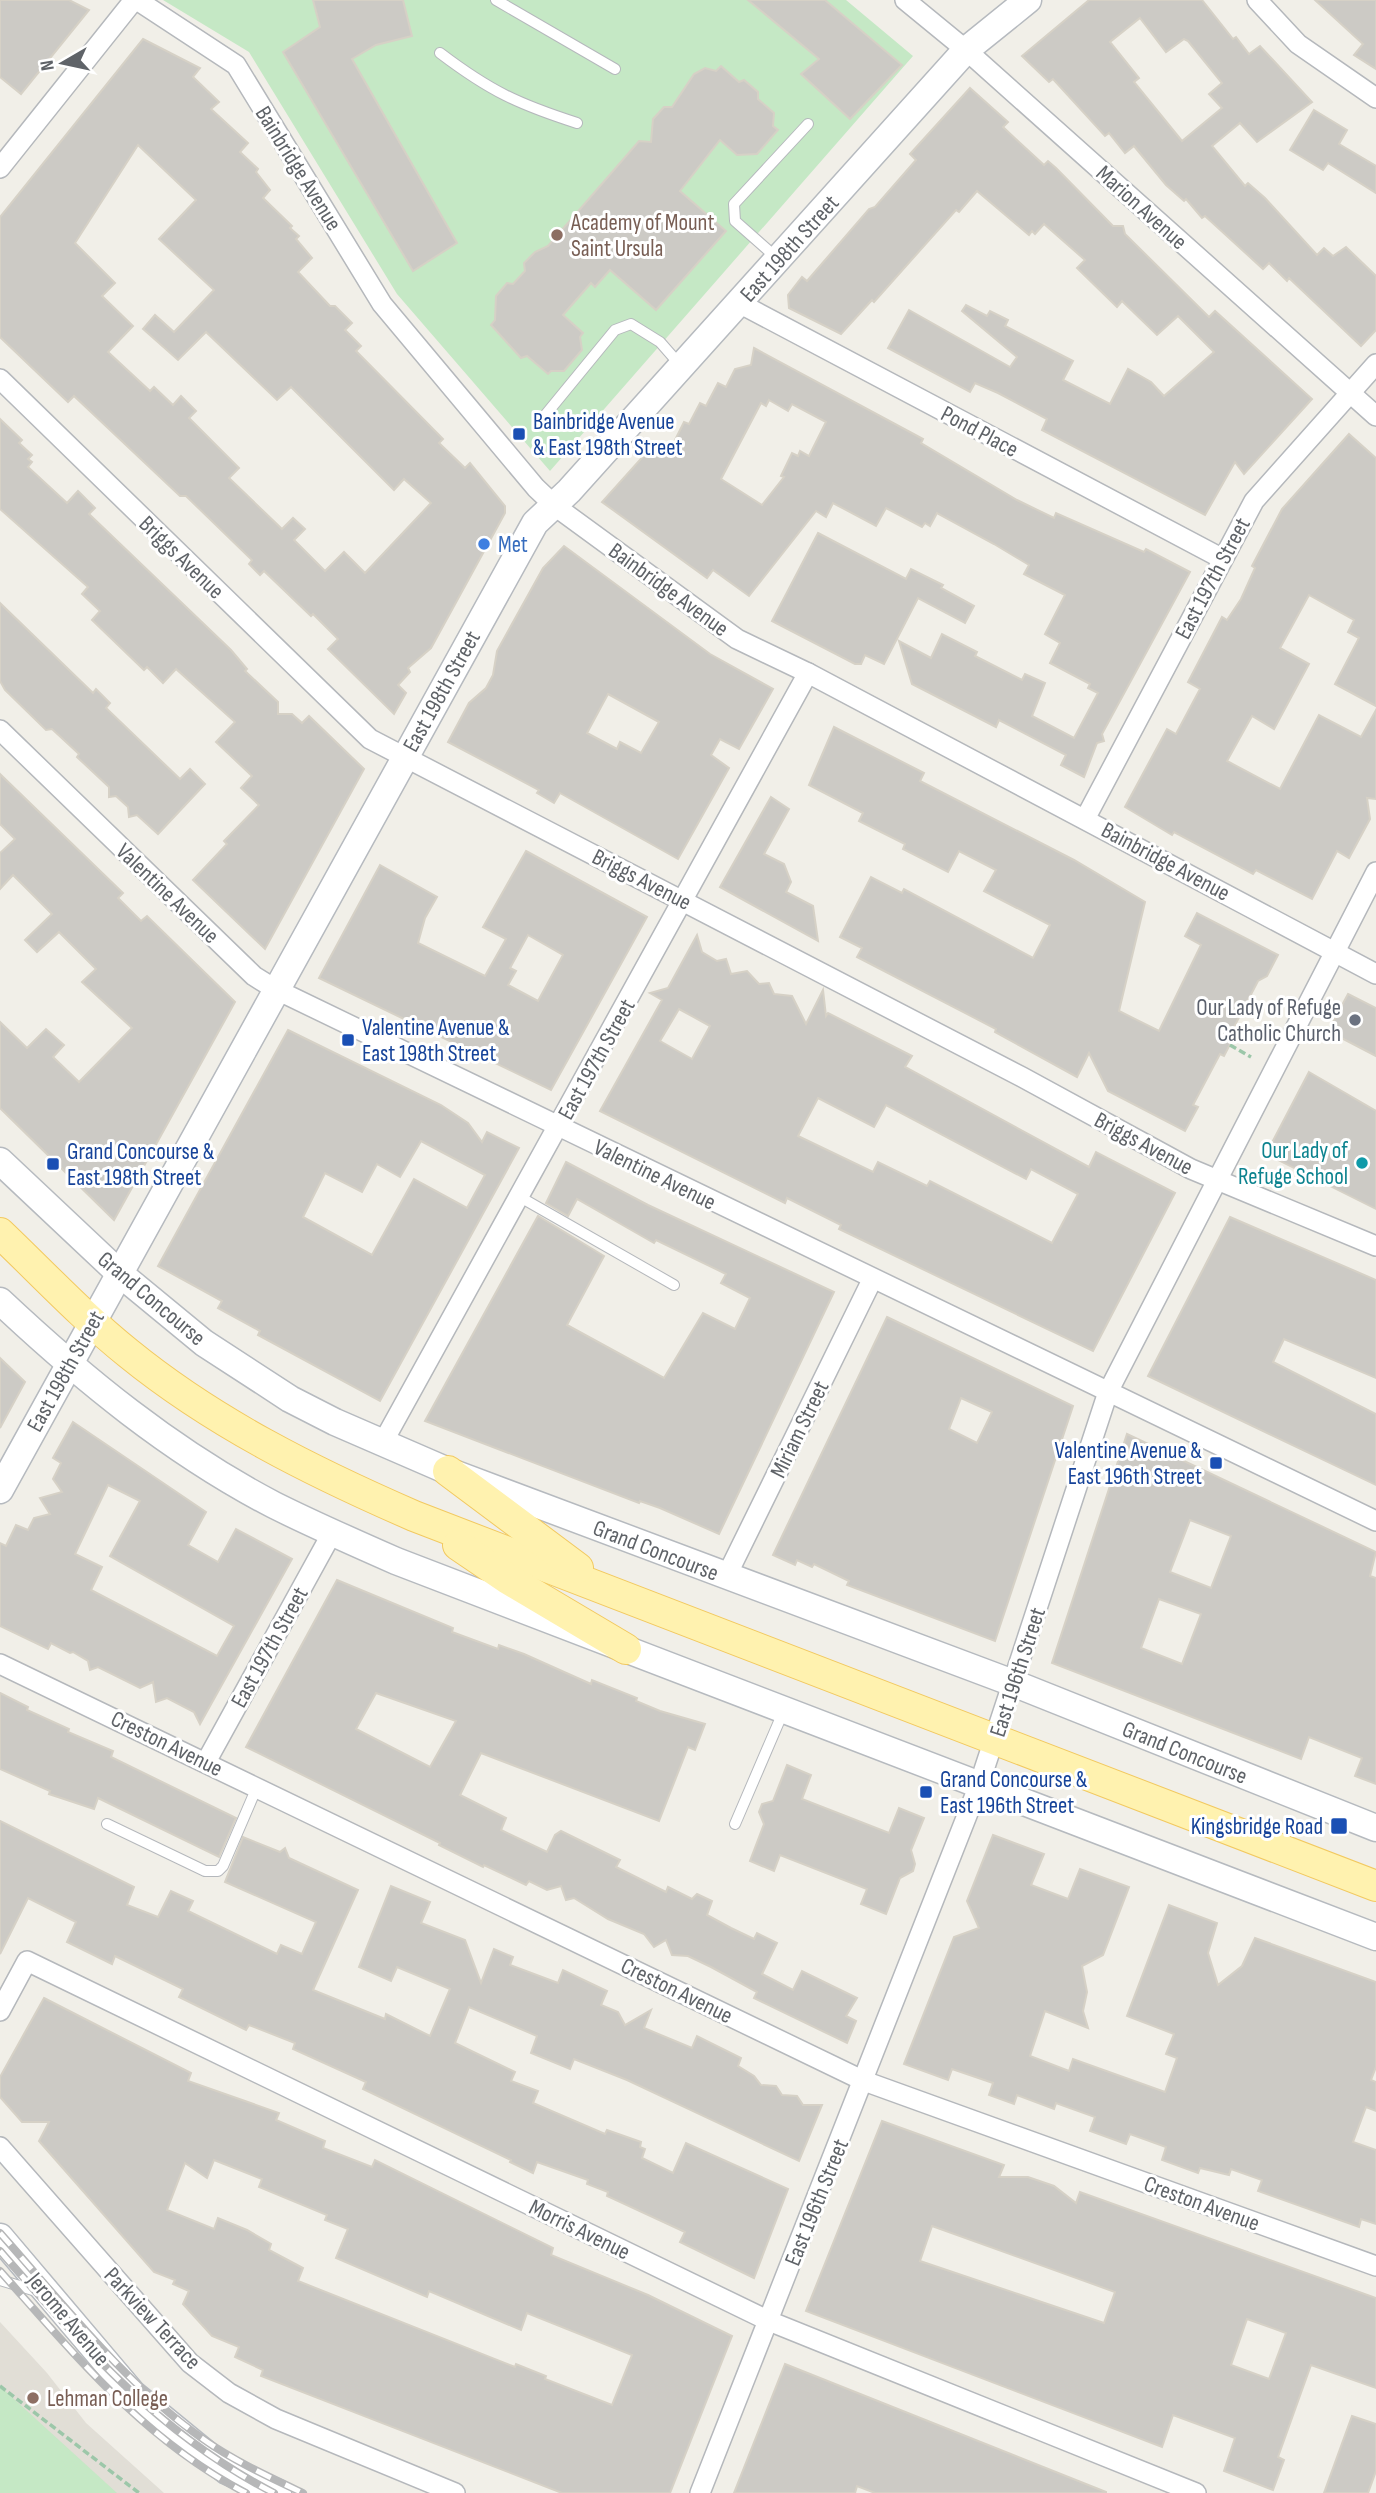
<svg xmlns="http://www.w3.org/2000/svg" width="1376" height="2493" viewBox="0 0 1376 2493" font-family="'Sofia Sans Condensed',sans-serif">
  <style>
    .education { fill: #e1ded6 }
    .green { fill: #c5e8c5 }
    .building { fill: #cccac5; stroke: #d6d1c6; stroke-width: 2; fill-rule: evenodd }
    .lines { fill: none; stroke-linecap: round; stroke-linejoin: round }
    .lane-casing { stroke: #b5b8bc; stroke-width: 12 }
    .street-casing { stroke: #b5b8bc; stroke-width: 22 }
    .secondary-casing { stroke: #b6babf; stroke-width: 29 }
    .primary-casing { stroke: #f2c960; stroke-width: 32 }
    .path { stroke: #9cc7a9; stroke-width: 3.5; stroke-dasharray: 7 3.5; stroke-linecap: butt }
    .lane { stroke: #fff; stroke-width: 10 }
    .street { stroke: #fff; stroke-width: 19 }
    .secondary { stroke: #fff; stroke-width: 26 }
    .primary { stroke: #fff2af; stroke-width: 30 }
    .rail-casing { stroke: #b6b7b8; stroke-width: 8 }
    .rail { stroke: #fff; stroke-width: 5; stroke-dasharray: 16; stroke-linecap: butt }
    .education-dot { fill: #8d6e63; stroke: #fff; stroke-width: 2.5 }
    .transit-dot { fill: #1a4fb4; stroke: #fff; stroke-width: 2.5 }
    .shop-dot { fill: #3f7fe0; stroke: #fff; stroke-width: 2.5 }
    .worship-dot { fill: #6b7280; stroke: #fff; stroke-width: 2.5 }
    .culture-dot { fill: #0f9aa8; stroke: #fff; stroke-width: 2.5 }
    .labels { text-anchor: middle; stroke-width: 6; stroke-linejoin: round; paint-order: stroke }
    .street-label { font-size: 23px; fill: #5f6368; stroke: #fff }
    .education-label { font-size: 23px; fill: #785e54; stroke: #fff; text-anchor: start }
    .transit-label { font-size: 23px; fill: #164399; stroke: #fff; text-anchor: start }
    .shop-label { font-size: 23px; fill: #366cbe; stroke: #fff; text-anchor: start }
    .worship-label { font-size: 23px; fill: #5b616d; stroke: #fff; text-anchor: end }
    .culture-label { font-size: 23px; fill: #0d838f; stroke: #fff; text-anchor: end }
  </style>
  <rect width="100%" height="100%" fill="#f1efe8"/>
  <polygon class="education" points="0,2322 47,2373 86,2423 164,2493 0,2493"/>
  <g class="green">
    <polygon points="163,0 846,0 913,56 550,471 397,294 249,52"/>
    <polygon points="0,2388 3,2389 117,2493 0,2493"/>
  </g>
  <g class="building">
    <polygon points="0,0 69,0 89,10 21,94 0,77"/>
    <polygon points="313,0 403,0 412,36 376,45 352,59 457,243 413,271 283,52 320,27"/>
    <polygon points="748,0 825,0 902,65 850,119 801,74 819,59"/>
    <path d="M1089 0H1202L1233 39 1236 37 1249 54 1260 46 1312 102 1257 142 1240 123 1212 146 1245 186 1248 183 1265 198 1317 255 1324 248 1333 256 1346 247 1376 276V330L1361 346 1289 278 1287 281 1269 263 1263 269 1205 216 1202 218 1186 199 1184 201 1166 185 1134 146 1125 153 1109 133 1105 136 1053 79 1049 82 1022 56ZM1140 18 1166 52 1184 39 1188 41 1222 83 1209 94 1222 108 1182 141 1134 82 1139 78 1110 42Z"/>
    <polygon points="1315,0 1376,0 1376,69 1354,55 1363,44"/>
    <path d="M143 39 200 68 193 77 219 102 211 109 248 143 240 152 258 169 256 172 270 190 263 198 292 226 290 228 299 236 296 239 312 258 298 272 330 306H335L352 323 345 330 361 346 356 351 443 439 439 443 465 468 470 463 505 506V513L431 648 408 668 410 672 398 685 406 693 394 714 328 649 338 639 313 614 311 616 264 571 260 575 249 564 252 560 186 496H180L74 396 68 402 0 337V217ZM138 145 196 200 159 239 214 290 174 332 155 315 143 329 178 360 206 332 277 400 291 387 394 490 404 479 431 503 365 573 344 552 325 571 294 540 305 529 293 518 282 529 229 478 239 468 189 418 196 411 181 396 173 405 154 387 150 391 108 352 133 326 102 296 115 283 75 243Z"/>
    <polygon points="721,66 739,82 744,80 758,92 758,99 774,113 773,126 778,130 757,154 737,155 720,140 680,191 726,231 656,310 610,270 595,287 591,283 563,315 583,333 580,337 582,350 564,371 551,371 548,374 527,356 521,358 491,325 495,320 496,296 507,283 513,284 525,271 524,263 535,252 548,246 639,141 651,142 653,119 664,107 672,107 694,74 705,68 716,71"/>
    <polygon points="970,88 1008,122 1003,127 1019,142 1044,165 1048,161 1056,168 1113,226 1123,226 1125,234 1209,317 1215,311 1312,399 1244,474 1235,462 1205,515 1042,430 1047,419 998,393 975,383 970,392 888,348 909,310 1010,367 1017,357 962,311 966,305 987,316 990,311 1008,320 1005,326 1073,361 1063,380 1110,404 1128,369 1151,382 1164,396 1214,352 1178,316 1157,335 1122,301 1117,307 1077,268 1085,260 1044,224 1035,234 1032,231 1029,235 977,191 959,212 956,210 874,302 872,300 841,334 789,308 788,295 802,277 807,281 869,209 875,207 916,160 910,154"/>
    <polygon points="1314,110 1347,130 1339,144 1376,166 1376,193 1328,163 1323,170 1290,150"/>
    <path d="M754 348 923 439 921 443 1017 500 1054 518 1056 513 1144 552 1146 549 1190 572 1102 734 1104 741 1097 743 1084 777 1061 765 1066 755 999 720 996 727 912 684 899 641 931 658 942 634 977 652 975 656 1022 680 1025 674 1045 683 1032 716 1074 738 1098 693 1088 688 1090 684 1050 663 1060 643 1045 634 1065 595 1024 574 1029 565 994 544 937 513 930 526 925 523 922 527 886 508 876 526 833 503 826 517 816 511 749 596 713 570 707 578 602 502 656 442 670 450 684 422 689 424 700 403 706 406 718 383 726 387 735 369 751 365ZM769 400 788 411 792 404 826 422 809 456 800 451 798 456 792 453 781 476 784 477 762 505 721 479 761 403 766 406Z"/>
    <polygon points="0,419 22,440 19,443 32,455 28,459 32,462 28,467 67,503 78,491 95,508 89,514 231,650 247,669 245,671 278,702 278,714 292,714 302,723 309,716 364,769 265,949 193,880 227,844 224,841 259,805 241,788 252,776 216,742 235,722 176,669 163,683 147,667 144,670 92,620 100,611 82,594 88,587 0,509"/>
    <polygon points="1349,434 1376,458 1376,706 1335,684 1359,638 1348,632 1354,620 1309,595 1280,648 1309,664 1274,729 1252,716 1227,761 1280,789 1319,715 1361,737 1376,710 1376,799 1367,798 1370,819 1349,858 1337,851 1312,899 1256,870 1253,874 1174,832 1172,835 1125,807 1167,729 1176,734 1200,689 1188,682 1222,617 1227,620 1241,599 1255,568 1252,566 1282,509"/>
    <polygon points="818,533 906,579 911,569 943,585 941,588 974,606 965,623 918,598 884,664 865,655 861,664 855,664 772,621"/>
    <path d="M564 546 710 654 773 689 739 749 720 739 711 755 729 768 678 859 560 793 554 803 537 793 539 790 448 742 469 703 486 688 493 675 497 651 543 568ZM608 694 659 722 641 753 620 742 617 749 587 733Z"/>
    <polygon points="0,603 93,693 96,689 110,703 106,708 180,779 190,769 205,784 158,834 137,815 129,817 128,807 116,796 109,797 109,787 77,757 79,754 52,729 46,730 5,690 0,681"/>
    <polygon points="834,727 924,773 920,781 1074,860 1145,902 1119,1011 1159,1031 1201,945 1185,936 1197,913 1278,955 1267,976 1258,981 1234,1027 1238,1029 1224,1056 1220,1054 1193,1105 1198,1107 1185,1131 1108,1091 1089,1053 1077,1077 995,1032 996,1029 857,957 862,948 840,937 871,877 902,893 904,889 1033,958 1050,925 984,891 996,870 959,851 948,872 903,849 905,844 859,821 863,813 809,785"/>
    <polygon points="0,774 123,893 118,898 141,921 147,916 235,1002 114,1220 0,1108 0,1022 27,1048 46,1029 64,1045 53,1057 79,1082 132,1028 82,982 96,969 59,932 37,952 25,940 52,914 13,875 0,889 0,853 15,839 0,824"/>
    <polygon points="771,797 789,809 764,854 784,864 791,882 786,892 813,906 818,941 720,887"/>
    <path d="M526 851 647 917 551 1090 319 978 380 865 437 897 425 918 418 943 485 976 506 939 483 927ZM528 935 563 955 538 1001 508 985 516 971 510 968Z"/>
    <path d="M697 935 702 952 717 961 726 959 731 974 747 971 759 984 769 983 774 994 792 996 806 1024 823 990 826 1016 828 1013 912 1056 905 1067 1089 1167 1096 1152 1175 1193 1093 1351 839 1229 841 1225 787 1198 785 1203 600 1111 662 1000 650 993 668 988ZM679 1009 710 1026 692 1059 660 1041ZM818 1098 874 1127 886 1105 1026 1179 1031 1169 1078 1194 1052 1243 930 1181 927 1186 878 1162 873 1172 798 1136Z"/>
    <polygon points="1348,994 1376,1008 1376,1056 1328,1031"/>
    <path d="M288 1030 441 1105 468 1123 482 1142 487 1132 519 1148 380 1401 258 1335 260 1331 218 1308 222 1301 158 1266ZM421 1141 485 1175 467 1208 414 1179 372 1255 303 1217 325 1173 362 1192 377 1164 400 1177Z"/>
    <polygon points="1309,1072 1376,1111 1376,1209 1266,1154"/>
    <polygon points="566,1162 648,1205 834,1292 719,1534 660,1508 640,1501 639,1503 425,1421 538,1216 604,1256 567,1325 664,1378 703,1313 735,1329 750,1298 721,1283 726,1274 656,1240 654,1243 577,1199 568,1216 546,1203"/>
    <polygon points="1230,1217 1376,1280 1376,1378 1284,1339 1273,1362 1376,1414 1376,1485 1148,1376"/>
    <path d="M887 1317 1073 1406 995 1641 847 1585 849 1581 814 1564 812 1567 797 1560 795 1565 773 1555ZM961 1398 992 1412 977 1443 949 1429Z"/>
    <polygon points="0,1358 25,1382 0,1428"/>
    <path d="M73 1422 206 1512 188 1545 218 1562 236 1529 292 1559 200 1724 194 1712 167 1698 156 1702 153 1682 140 1688 98 1667 90 1670 88 1661 73 1652 70 1653 51 1643 48 1649 0 1626V1543L6 1546 16 1525 28 1530 34 1518 50 1514 40 1498 62 1492 53 1479 61 1463 53 1458ZM108 1485 140 1501 110 1556 234 1626 217 1656 91 1590 102 1567 75 1554Z"/>
    <path d="M1127 1434 1376 1552 1370 1576 1376 1578V1784L1355 1776 1362 1758 1309 1737 1301 1759 1052 1663ZM1190 1520 1231 1536 1211 1588 1170 1572ZM1159 1599 1201 1614 1182 1664 1141 1648Z"/>
    <path d="M337 1580 453 1628 452 1632 498 1649 499 1645 524 1654 591 1684 592 1680 637 1698 636 1701 660 1711 705 1724 695 1750 688 1747 659 1821 481 1753 460 1795 506 1818 501 1830 547 1852 555 1835 561 1831 620 1860 616 1867 666 1892 668 1887 692 1899 697 1894 712 1901 707 1915 731 1928 754 1939 757 1933 777 1943 762 1974 793 1990 802 1971 857 1998 846 2016 856 2021 847 2043 754 1998 757 1992 711 1967 688 1956 672 1955 666 1940 654 1947 644 1934 608 1919 574 1898 566 1900 561 1886 547 1890 529 1881 526 1885 484 1865 483 1867 439 1845 440 1843 246 1747ZM376 1693 456 1721 430 1767 356 1729Z"/>
    <polygon points="0,1693 28,1707 27,1710 69,1729 68,1732 113,1751 111,1757 236,1818 219,1857 98,1798 94,1809 49,1794 50,1791 0,1769"/>
    <polygon points="787,1765 811,1775 802,1799 889,1833 899,1808 924,1818 911,1850 915,1864 913,1871 900,1878 886,1914 861,1904 867,1889 780,1855 774,1871 750,1861 764,1824 759,1812 762,1804 773,1801"/>
    <polygon points="0,1821 134,1887 127,1905 158,1917 171,1891 193,1901 188,1911 277,1954 281,1945 302,1954 316,1922 225,1882 243,1837 280,1852 285,1848 289,1858 358,1890 313,1990 385,2019 386,2014 430,2036 450,1989 397,1967 391,1981 359,1967 391,1886 430,1902 421,1923 465,1940 481,1983 494,1949 513,1957 510,1965 558,1983 563,1970 607,1991 601,2005 618,2012 625,2025 651,2010 644,2028 692,2048 697,2036 741,2058 738,2066 754,2076 761,2085 776,2086 782,2095 797,2096 803,2105 822,2105 799,2161 627,2080 574,2059 570,2069 531,2053 537,2036 469,2007 455,2043 515,2072 511,2081 538,2091 533,2103 605,2134 607,2130 641,2142 640,2147 645,2149 642,2158 673,2173 686,2143 788,2189 754,2278 680,2242 685,2232 607,2196 608,2192 587,2184 588,2180 537,2162 533,2173 510,2162 511,2160 363,2089 366,2082 293,2049 295,2043 249,2025 246,2030 179,1997 183,1989 115,1956 112,1964 67,1942 76,1922 28,1898 0,1954"/>
    <polygon points="993,1835 1044,1854 1031,1885 1068,1899 1080,1869 1129,1887 1103,1955 1082,1966 1087,1992 1083,2011 1088,2028 1045,2011 1030,2056 1069,2071 1073,2059 1165,2092 1177,2058 1166,2054 1174,2034 1127,2016 1169,1905 1217,1923 1208,1953 1218,1985 1242,1966 1255,1938 1376,1982 1376,2067 1371,2080 1376,2082 1376,2111 1366,2107 1353,2142 1376,2150 1376,2224 1361,2219 1359,2227 1258,2191 1262,2180 1231,2169 1229,2175 1200,2168 1198,2173 1162,2160 1166,2147 1130,2134 1126,2144 1090,2131 1095,2117 1056,2103 1054,2109 1017,2095 1014,2104 989,2095 993,2083 952,2069 948,2080 904,2064 954,1937 979,1928 967,1901"/>
    <path d="M44 1998 191 2073 188 2081 279 2113 276 2120 325 2141 323 2148 372 2167 375 2160 553 2248 551 2255 648 2295 732 2336 670 2493H562L261 2376 263 2370 235 2357 239 2347 212 2336 183 2304 189 2291 173 2284 175 2280 154 2272 39 2141 49 2122H22L0 2097V2077ZM214 2160 262 2179 259 2187 327 2215 325 2220 348 2229 336 2258 427 2297 429 2291 521 2330 527 2313 632 2355 612 2405 545 2379 546 2376 516 2364 515 2367 298 2281 303 2268 269 2250 271 2244 247 2230 218 2218 214 2229 167 2210 185 2163 207 2178Z"/>
    <path d="M882 2121 1004 2165 999 2177H1028L1054 2186 1076 2203 1080 2192 1376 2298V2388L1311 2365 1278 2457 1284 2460 1273 2490 1224 2471 1235 2438 1173 2415 1162 2447 806 2311ZM932 2226 1115 2292 1104 2323 920 2261ZM1247 2319 1286 2333 1269 2379 1231 2365Z"/>
    <polygon points="785,2364 1106,2492 1106,2493 875,2493 857,2486 855,2493 734,2493"/>
    <polygon points="1352,2416 1376,2424 1376,2471 1368,2493 1324,2493"/>
  </g>
  <g class="lines">
    <defs>
      <g id="lane">
        <polyline points="496,0 615,69"/>
        <path d="M440 53C490 91 518 104 577 123"/>
        <polyline points="778,259 735,221 734,204 808,124"/>
        <polyline points="542,419 615,330 631,324 660,342 681,366"/>
        <polyline points="520,1197 674,1285"/>
        <polyline points="107,1824 205,1871 218,1871 223,1866 257,1787"/>
        <polyline points="735,1824 784,1710"/>
        <polyline points="0,2280 36,2291"/>
      </g>
      <g id="street">
        <polyline points="137,0 236,65 382,304 536,488 555,506 737,639 808,673 1376,974"/>
        <polyline points="905,0 966,50 1376,416"/>
        <polyline points="1257,0 1298,44 1376,98"/>
        <polyline points="0,168 134,0"/>
        <polyline points="739,303 1221,558"/>
        <polyline points="0,379 370,739 1022,1077 1191,1169 1376,1246"/>
        <polyline points="0,730 254,976 275,989 1376,1521"/>
        <polyline points="1085,819 1254,501 1376,364"/>
        <polyline points="382,1444 808,673"/>
        <polyline points="726,1577 872,1280"/>
        <polyline points="0,1664 864,2081 1376,2266"/>
        <polyline points="206,1762 332,1533"/>
        <polyline points="0,2011 27,1961 769,2321 1196,2493"/>
        <polyline points="0,2147 190,2363 229,2393 276,2419 455,2493"/>
        <polyline points="700,2493 979,1785 1108,1392 1376,872"/>
      </g>
      <g id="secondary">
        <polyline points="0,1161 119,1273 204,1343 290,1399 335,1422 448,1471 1013,1683 1376,1828"/>
        <path d="M0 1301C83 1379 172 1452 274 1505 314 1525 355 1543 396 1561L1376 1937"/>
        <polyline points="0,1490 535,523 569,491 966,50 1028,0"/>
        <polyline points="0,2237 133,2394 227,2471 278,2493"/>
      </g>
      <g id="primary">
        <path d="M0 1233C42 1273 83 1317 128 1353 214 1423 313 1472 414 1516L1376 1886"/>
        <polyline points="448,1471 578,1568"/>
        <polyline points="458,1545 508,1579 626,1649"/>
      </g>
    </defs>
    <use href="#lane" class="lane-casing"/>
    <use href="#street" class="street-casing"/>
    <use href="#secondary" class="secondary-casing"/>
    <use href="#primary" class="primary-casing"/>
    <g class="path">
      <polyline points="1230,1045 1251,1057"/>
      <polyline points="0,2386 139,2493"/>
    </g>
    <use href="#lane" class="lane"/>
    <use href="#street" class="street"/>
    <use href="#secondary" class="secondary"/>
    <use href="#primary" class="primary"/>
    <defs>
      <g id="rail">
        <path d="M0 2233C64 2305 124 2383 203 2439 234 2461 269 2477 303 2493"/>
        <path d="M0 2251C84 2347 159 2434 274 2493"/>
        <path d="M0 2271C75 2355 144 2440 246 2493"/>
      </g>
    </defs>
    <use href="#rail" class="rail-casing"/>
    <use href="#rail" class="rail"/>
  </g>
  <g class="education-dot">
    <circle cx="557" cy="235" r="7"/>
    <circle cx="33" cy="2398" r="7"/>
  </g>
  <g class="transit-dot">
    <rect x="512" y="427" width="14" height="14" rx="3.5"/>
    <rect x="341" y="1033" width="14" height="14" rx="3.5"/>
    <rect x="46" y="1157" width="14" height="14" rx="3.5"/>
    <rect x="1209" y="1456" width="14" height="14" rx="3.5"/>
    <rect x="919" y="1785" width="14" height="14" rx="3.5"/>
    <rect x="1330" y="1817" width="18" height="18" rx="3.5"/>
  </g>
  <circle class="shop-dot" cx="484" cy="544" r="7"/>
  <circle class="worship-dot" cx="1355" cy="1020" r="7"/>
  <circle class="culture-dot" cx="1362" cy="1163" r="7"/>
  <g class="labels">
    <g class="street-label">
      <text transform="translate(299 168) rotate(58)" y="8">Bainbridge Avenue</text>
      <text transform="translate(1142 207) rotate(42)" y="8">Marion Avenue</text>
      <text transform="translate(789 248) rotate(-48)" y="8">East 198th Street</text>
      <text transform="translate(980 431) rotate(28)" y="8">Pond Place</text>
      <text transform="translate(182 557) rotate(44)" y="8">Briggs Avenue</text>
      <text transform="translate(1212 578) rotate(-62)" y="8">East 197th Street</text>
      <text transform="translate(669 589) rotate(36)" y="8">Bainbridge Avenue</text>
      <text transform="translate(441 691) rotate(-61)" y="8">East 198th Street</text>
      <text transform="translate(1166 861) rotate(28)" y="8">Bainbridge Avenue</text>
      <text transform="translate(642 879) rotate(27)" y="8">Briggs Avenue</text>
      <text transform="translate(168 893) rotate(44)" y="8">Valentine Avenue</text>
      <text transform="translate(596 1059) rotate(-61)" y="8">East 197th Street</text>
      <text transform="translate(1144 1143) rotate(28)" y="8">Briggs Avenue</text>
      <text transform="translate(655 1174) rotate(26)" y="8">Valentine Avenue</text>
      <text transform="translate(152 1298) rotate(40)" y="8">Grand Concourse</text>
      <text transform="translate(65 1371) rotate(-61)" y="8">East 198th Street</text>
      <text transform="translate(799 1429) rotate(-64)" y="8">Miriam Street</text>
      <text transform="translate(656 1550) rotate(21)" y="8">Grand Concourse</text>
      <text transform="translate(269 1647) rotate(-61)" y="8">East 197th Street</text>
      <text transform="translate(1017 1672) rotate(-72)" y="8">East 196th Street</text>
      <text transform="translate(167 1743) rotate(26)" y="8">Creston Avenue</text>
      <text transform="translate(1185 1752) rotate(22)" y="8">Grand Concourse</text>
      <text transform="translate(677 1990) rotate(26)" y="8">Creston Avenue</text>
      <text transform="translate(816 2202) rotate(-68)" y="8">East 196th Street</text>
      <text transform="translate(1202 2203) rotate(20)" y="8">Creston Avenue</text>
      <text transform="translate(580 2229) rotate(26)" y="8">Morris Avenue</text>
      <text transform="translate(153 2318) rotate(47)" y="8">Parkview Terrace</text>
      <text transform="translate(69 2319) rotate(50)" y="8">Jerome Avenue</text>
    </g>
    <g class="education-label">
      <text x="571" y="230">Academy of Mount<tspan x="571" dy="26">Saint Ursula</tspan></text>
      <text x="47" y="2406">Lehman College</text>
    </g>
    <g class="transit-label">
      <text x="533" y="429">Bainbridge Avenue<tspan x="533" dy="26">&amp; East 198th Street</tspan></text>
      <text x="362" y="1035">Valentine Avenue &amp;<tspan x="362" dy="26">East 198th Street</tspan></text>
      <text x="67" y="1159">Grand Concourse &amp;<tspan x="67" dy="26">East 198th Street</tspan></text>
      <text x="1202" y="1458" text-anchor="end">Valentine Avenue &amp;<tspan x="1202" dy="26">East 196th Street</tspan></text>
      <text x="940" y="1787">Grand Concourse &amp;<tspan x="940" dy="26">East 196th Street</tspan></text>
      <text x="1323" y="1834" text-anchor="end">Kingsbridge Road</text>
    </g>
    <g class="shop-label">
      <text x="498" y="552">Met</text>
    </g>
    <g class="worship-label">
      <text x="1341" y="1015">Our Lady of Refuge<tspan x="1341" dy="26">Catholic Church</tspan></text>
    </g>
    <g class="culture-label">
      <text x="1348" y="1158">Our Lady of<tspan x="1348" dy="26">Refuge School</tspan></text>
    </g>
  </g>
  <g transform="translate(63 63) rotate(261)" stroke="#ffffff" stroke-width="5" paint-order="stroke">
  <path d="M0-5L12 26L0 18L-12 26Z" fill="#5f6368"/>
  <text y="-10" font-size="19" font-weight="bold" text-anchor="middle" fill="#5f6368">N</text>
  </g>
</svg>
